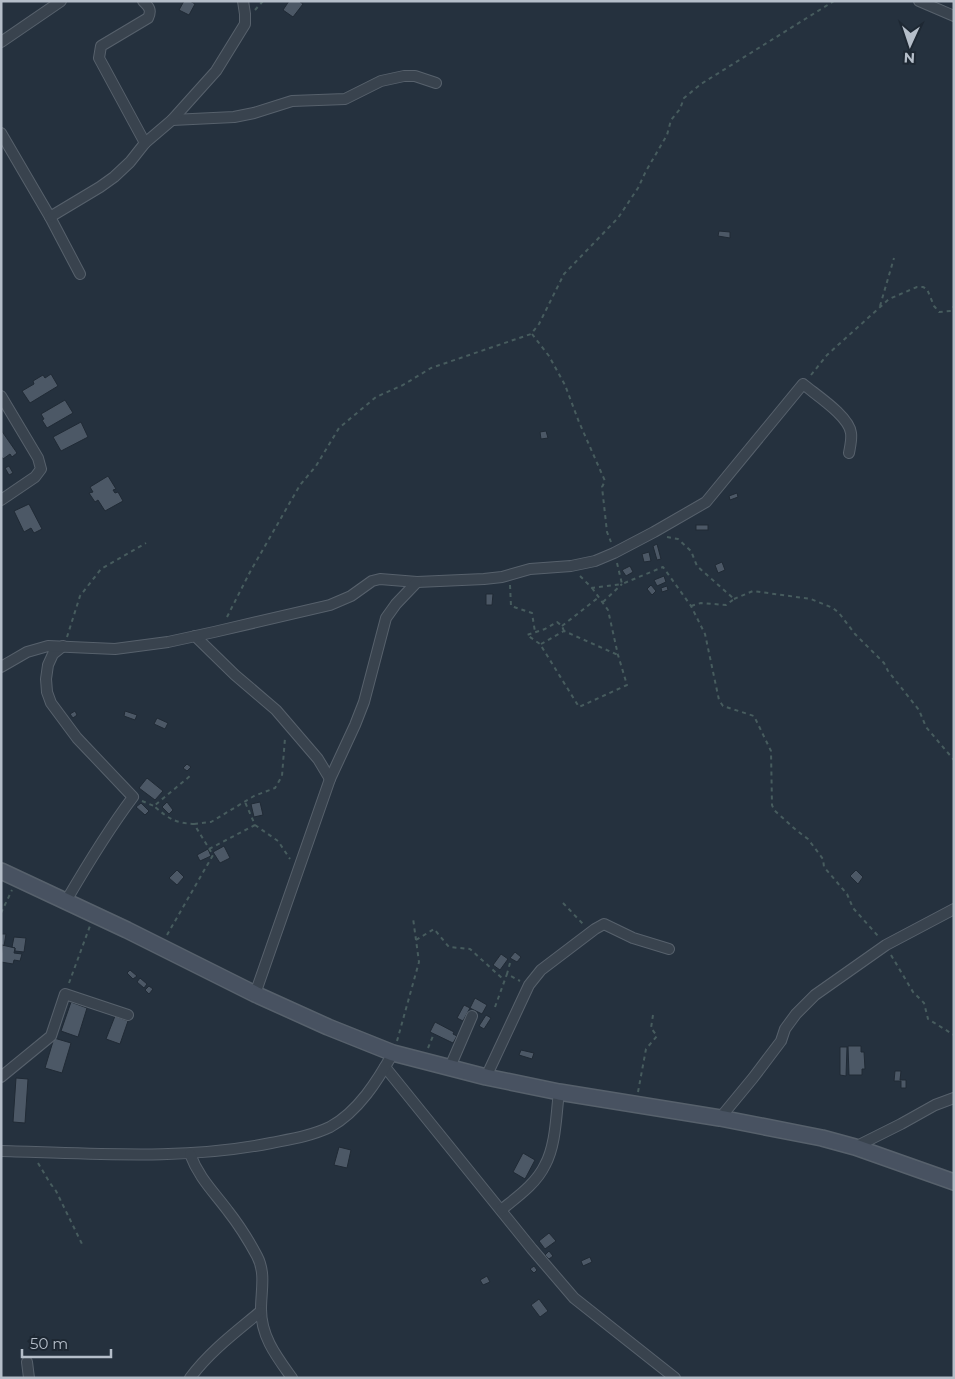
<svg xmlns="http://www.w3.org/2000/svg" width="955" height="1379" viewBox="0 0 955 1379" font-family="Montserrat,sans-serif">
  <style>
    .building { fill: #4c5866; stroke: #202a35 }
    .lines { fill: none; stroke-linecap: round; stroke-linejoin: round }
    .street-casing { stroke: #57616c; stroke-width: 12 }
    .secondary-casing { stroke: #57616c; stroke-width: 18 }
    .path { stroke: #475c5e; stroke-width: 2; stroke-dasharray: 4 4; stroke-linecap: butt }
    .street { stroke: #39434e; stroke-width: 10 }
    .secondary { stroke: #485261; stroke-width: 15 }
  </style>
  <rect width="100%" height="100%" fill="#25313e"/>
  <g class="building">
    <polygon points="184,1 190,1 195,4 189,15 179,10"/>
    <polygon points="289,1 299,1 303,4 293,17 283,10"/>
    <polygon points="719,231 730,232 730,238 718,236"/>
    <polygon points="51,374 58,386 30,403 22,391 34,384 33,381 43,375 45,378"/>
    <polygon points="65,400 73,413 47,428 42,420 44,419 41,414"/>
    <polygon points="81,422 88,437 61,451 53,437"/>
    <polygon points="1,430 17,453 12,457 10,454 3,459 1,456"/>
    <polygon points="546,431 548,438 541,439 540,432"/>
    <polygon points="9,466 13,473 9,475 5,468"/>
    <polygon points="108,476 116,489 113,490 115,493 118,492 123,501 105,511 98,500 95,502 89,493 93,492 90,487"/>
    <polygon points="737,493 738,497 730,500 729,496"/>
    <polygon points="29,504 42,529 34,533 31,528 24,532 14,511"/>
    <rect x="696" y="525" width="12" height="5"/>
    <polygon points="657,544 661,559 657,560 653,546"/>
    <polygon points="649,552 651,561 644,562 642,554"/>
    <polygon points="722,562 725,570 718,573 715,565"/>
    <polygon points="630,566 633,572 626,576 622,570"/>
    <polygon points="664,576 666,582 657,586 654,580"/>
    <polygon points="651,585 656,591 652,595 647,589"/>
    <polygon points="667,586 668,590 662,592 661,588"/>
    <polygon points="486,594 493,594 492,605 486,605"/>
    <polygon points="75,711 77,715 73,718 70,714"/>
    <polygon points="125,711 137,715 135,720 124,716"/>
    <polygon points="157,718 168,723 165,729 154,724"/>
    <polygon points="187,764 191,767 187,771 183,768"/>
    <polygon points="147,778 163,791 155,800 139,788"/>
    <polygon points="167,802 173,810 169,814 162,807"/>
    <polygon points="260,802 263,815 254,817 251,804"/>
    <polygon points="141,803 149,811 145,815 136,807"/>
    <polygon points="224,846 230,858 220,863 213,852"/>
    <polygon points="208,849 211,856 200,861 197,855"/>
    <polygon points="177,870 184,877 177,885 169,878"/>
    <polygon points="856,870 863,877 858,884 850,876"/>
    <polygon points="1,934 6,934 4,946 2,945 1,947"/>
    <polygon points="14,937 26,938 24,952 15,951 15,948 12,947"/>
    <polygon points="2,945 15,948 14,953 22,954 20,961 14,960 13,964 1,962"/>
    <polygon points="515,952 521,957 517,962 510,958"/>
    <polygon points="501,954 508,959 500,970 493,965"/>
    <polygon points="130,970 137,976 133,979 127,973"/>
    <polygon points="140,978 147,984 144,988 137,982"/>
    <polygon points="149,986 153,989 149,994 145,990"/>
    <polygon points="475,998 487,1005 482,1014 470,1008"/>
    <polygon points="71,1002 87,1008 78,1037 61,1031"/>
    <polygon points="464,1005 470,1008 463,1021 457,1018"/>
    <polygon points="486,1015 491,1018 484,1029 479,1026"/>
    <polygon points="115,1016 128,1021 120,1044 106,1039"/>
    <polygon points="435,1022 454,1032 453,1034 457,1036 453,1043 430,1032"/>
    <polygon points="54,1038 71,1043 62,1073 45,1068"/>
    <polygon points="848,1046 861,1046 861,1052 864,1052 865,1069 862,1069 862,1075 849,1075"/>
    <polygon points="840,1047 847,1047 846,1076 840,1075"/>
    <polygon points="521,1050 534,1053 532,1059 519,1055"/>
    <polygon points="895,1071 901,1071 900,1080 906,1080 906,1088 901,1088 901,1081 894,1081"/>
    <polygon points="16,1078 28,1079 25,1123 13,1122"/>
    <polygon points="339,1147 351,1150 347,1168 334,1165"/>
    <polygon points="523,1153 535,1160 525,1179 513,1172"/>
    <polygon points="549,1233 556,1241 545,1249 539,1241"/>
    <polygon points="549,1251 553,1256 549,1259 545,1255"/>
    <polygon points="590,1257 592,1262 583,1266 581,1261"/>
    <polygon points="534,1266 537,1270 534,1273 530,1269"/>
    <polygon points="487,1276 490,1282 483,1285 480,1280"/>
    <polygon points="539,1299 548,1311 540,1317 531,1305"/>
  </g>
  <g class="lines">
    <defs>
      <g id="street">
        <path d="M143 1C149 7 152 10 148 18L101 46 99 58 145 143"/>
        <polyline points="919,1 954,16"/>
        <polyline points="1,42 61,1"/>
        <polyline points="172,120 234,117 254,113 292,101 345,99 381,81 404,76 415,76 436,83"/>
        <polyline points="1,133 50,217 80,274"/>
        <polyline points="50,217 100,187 114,177 130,162 145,143 172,120 216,71 245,24 245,14 243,1"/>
        <polyline points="1,396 38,458 41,469 35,477 1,500"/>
        <polyline points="195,636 235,675 276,710 318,759 330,779"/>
        <path d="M63 646 53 654 48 665 46 679 47 692 51 703 77 738 133 797C108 830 87 865 66 901"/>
        <path d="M1 667 27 652 48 646 115 649 168 642 214 632 330 605 351 596 372 581 380 579 417 582 484 579 502 577 530 569 571 566 595 561 614 553 654 532 706 502 803 384C816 395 849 416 851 433 852 439 850 447 849 453"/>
        <polyline points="255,994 330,779 355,725 364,702 386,618 396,604 417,582"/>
        <polyline points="385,1067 532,1249 574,1298 675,1378"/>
        <polyline points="450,1067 472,1016"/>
        <polyline points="1,1077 51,1036 65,994 128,1015"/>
        <polyline points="486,1077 529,985 541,970 595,929 604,924 633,938 669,949"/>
        <polyline points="720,1118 753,1078 781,1041 785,1029 796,1014 815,995 886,945 954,909"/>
        <polyline points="855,1147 901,1124 935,1105 954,1098"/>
        <path d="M1 1151C91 1153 182 1161 271 1143 291 1139 311 1136 330 1127 358 1112 378 1080 393 1053"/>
        <path d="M190 1154C199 1178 213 1191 228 1211 239 1225 249 1241 257 1256 266 1273 261 1291 261 1309 261 1337 277 1357 292 1378"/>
        <path d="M501 1210C517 1197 536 1184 545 1165 556 1145 556 1115 559 1092"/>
        <polyline points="27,1362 29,1378"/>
        <path d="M190 1378C210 1351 236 1332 261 1311"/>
      </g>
      <polyline id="secondary" points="1,871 127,930 255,994 328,1027 393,1053 486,1077 559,1092 720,1118 822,1138 855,1147 954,1182"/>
    </defs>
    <use href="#street" class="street-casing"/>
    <use href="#secondary" class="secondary-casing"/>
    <g class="path">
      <polyline points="255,10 263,1"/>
      <polyline points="880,306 894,258"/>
      <polyline points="532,334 549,356 565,385 579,422 605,481 602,487 607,532 611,542"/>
      <polyline points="811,375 827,355 889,299 917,287 923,287 927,289 934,306 939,312 951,311 954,306"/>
      <polyline points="667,537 678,539 691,551 697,566 734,599 726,605 701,603 691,606"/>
      <polyline points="617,563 622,584 663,567 691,606 705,634 719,700 723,706 754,716 771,751 772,805 774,810 796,830 808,839 823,859 824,867 847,894 853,908 879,937"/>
      <polyline points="580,576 592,588 622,584"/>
      <polyline points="510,585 511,606 532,613 535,632"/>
      <polyline points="734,599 753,591 811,599 833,608 839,613 855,634 884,663 888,671 919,710 926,727 954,760"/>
      <polyline points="603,602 622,584"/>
      <polyline points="227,617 250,572 300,485 316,466 339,428 376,397 403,385 431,368 531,334 539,324 564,274 618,218 638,188 646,171 667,135 671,120 680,109 684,98 701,84 834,1"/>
      <polyline points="562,626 599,597"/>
      <polyline points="564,631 562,626 557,622 545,629 527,635 540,644 579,707 627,685 618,655 608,610 592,588"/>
      <polyline points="67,637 80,596 101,569 146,543"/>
      <polyline points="541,644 564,631 618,655"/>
      <polyline points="142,801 154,806"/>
      <polyline points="194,824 211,822 254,796 275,788 282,776 285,738"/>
      <polyline points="255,825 278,841 290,859"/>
      <polyline points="209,849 255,825 245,802"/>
      <polyline points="563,903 584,925"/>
      <polyline points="1,913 12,890"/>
      <path d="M167 935 213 855 194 824C174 823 168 818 154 806L190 776"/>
      <polyline points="416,940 434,929 449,947 470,949 504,980"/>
      <polyline points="891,955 913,992 924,1003 928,1019 954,1035"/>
      <polyline points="510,963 507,974 520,981"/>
      <polyline points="69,983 90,926"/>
      <polyline points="495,1007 507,974"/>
      <polyline points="397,1041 419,962 413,918"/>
      <polyline points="428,1048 433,1036"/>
      <polyline points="638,1092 646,1049 657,1036 651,1028 653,1015"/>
      <polyline points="38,1163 50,1183 56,1191 83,1246"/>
    </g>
    <use href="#street" class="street"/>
    <use href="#secondary" class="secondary"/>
  </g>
  <rect width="955" height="1379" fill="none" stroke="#b5bec9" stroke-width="5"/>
  <g transform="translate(910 45) rotate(183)" stroke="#1e2833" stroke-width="4" paint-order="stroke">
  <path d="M0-4L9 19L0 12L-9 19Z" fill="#b5bec9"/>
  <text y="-8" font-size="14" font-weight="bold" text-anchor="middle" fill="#b5bec9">N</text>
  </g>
  <path d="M22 1349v8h89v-8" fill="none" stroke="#b5bec9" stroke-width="2.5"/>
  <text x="30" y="1349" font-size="15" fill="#b5bec9" stroke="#1e2833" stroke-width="4" paint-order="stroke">50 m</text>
</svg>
